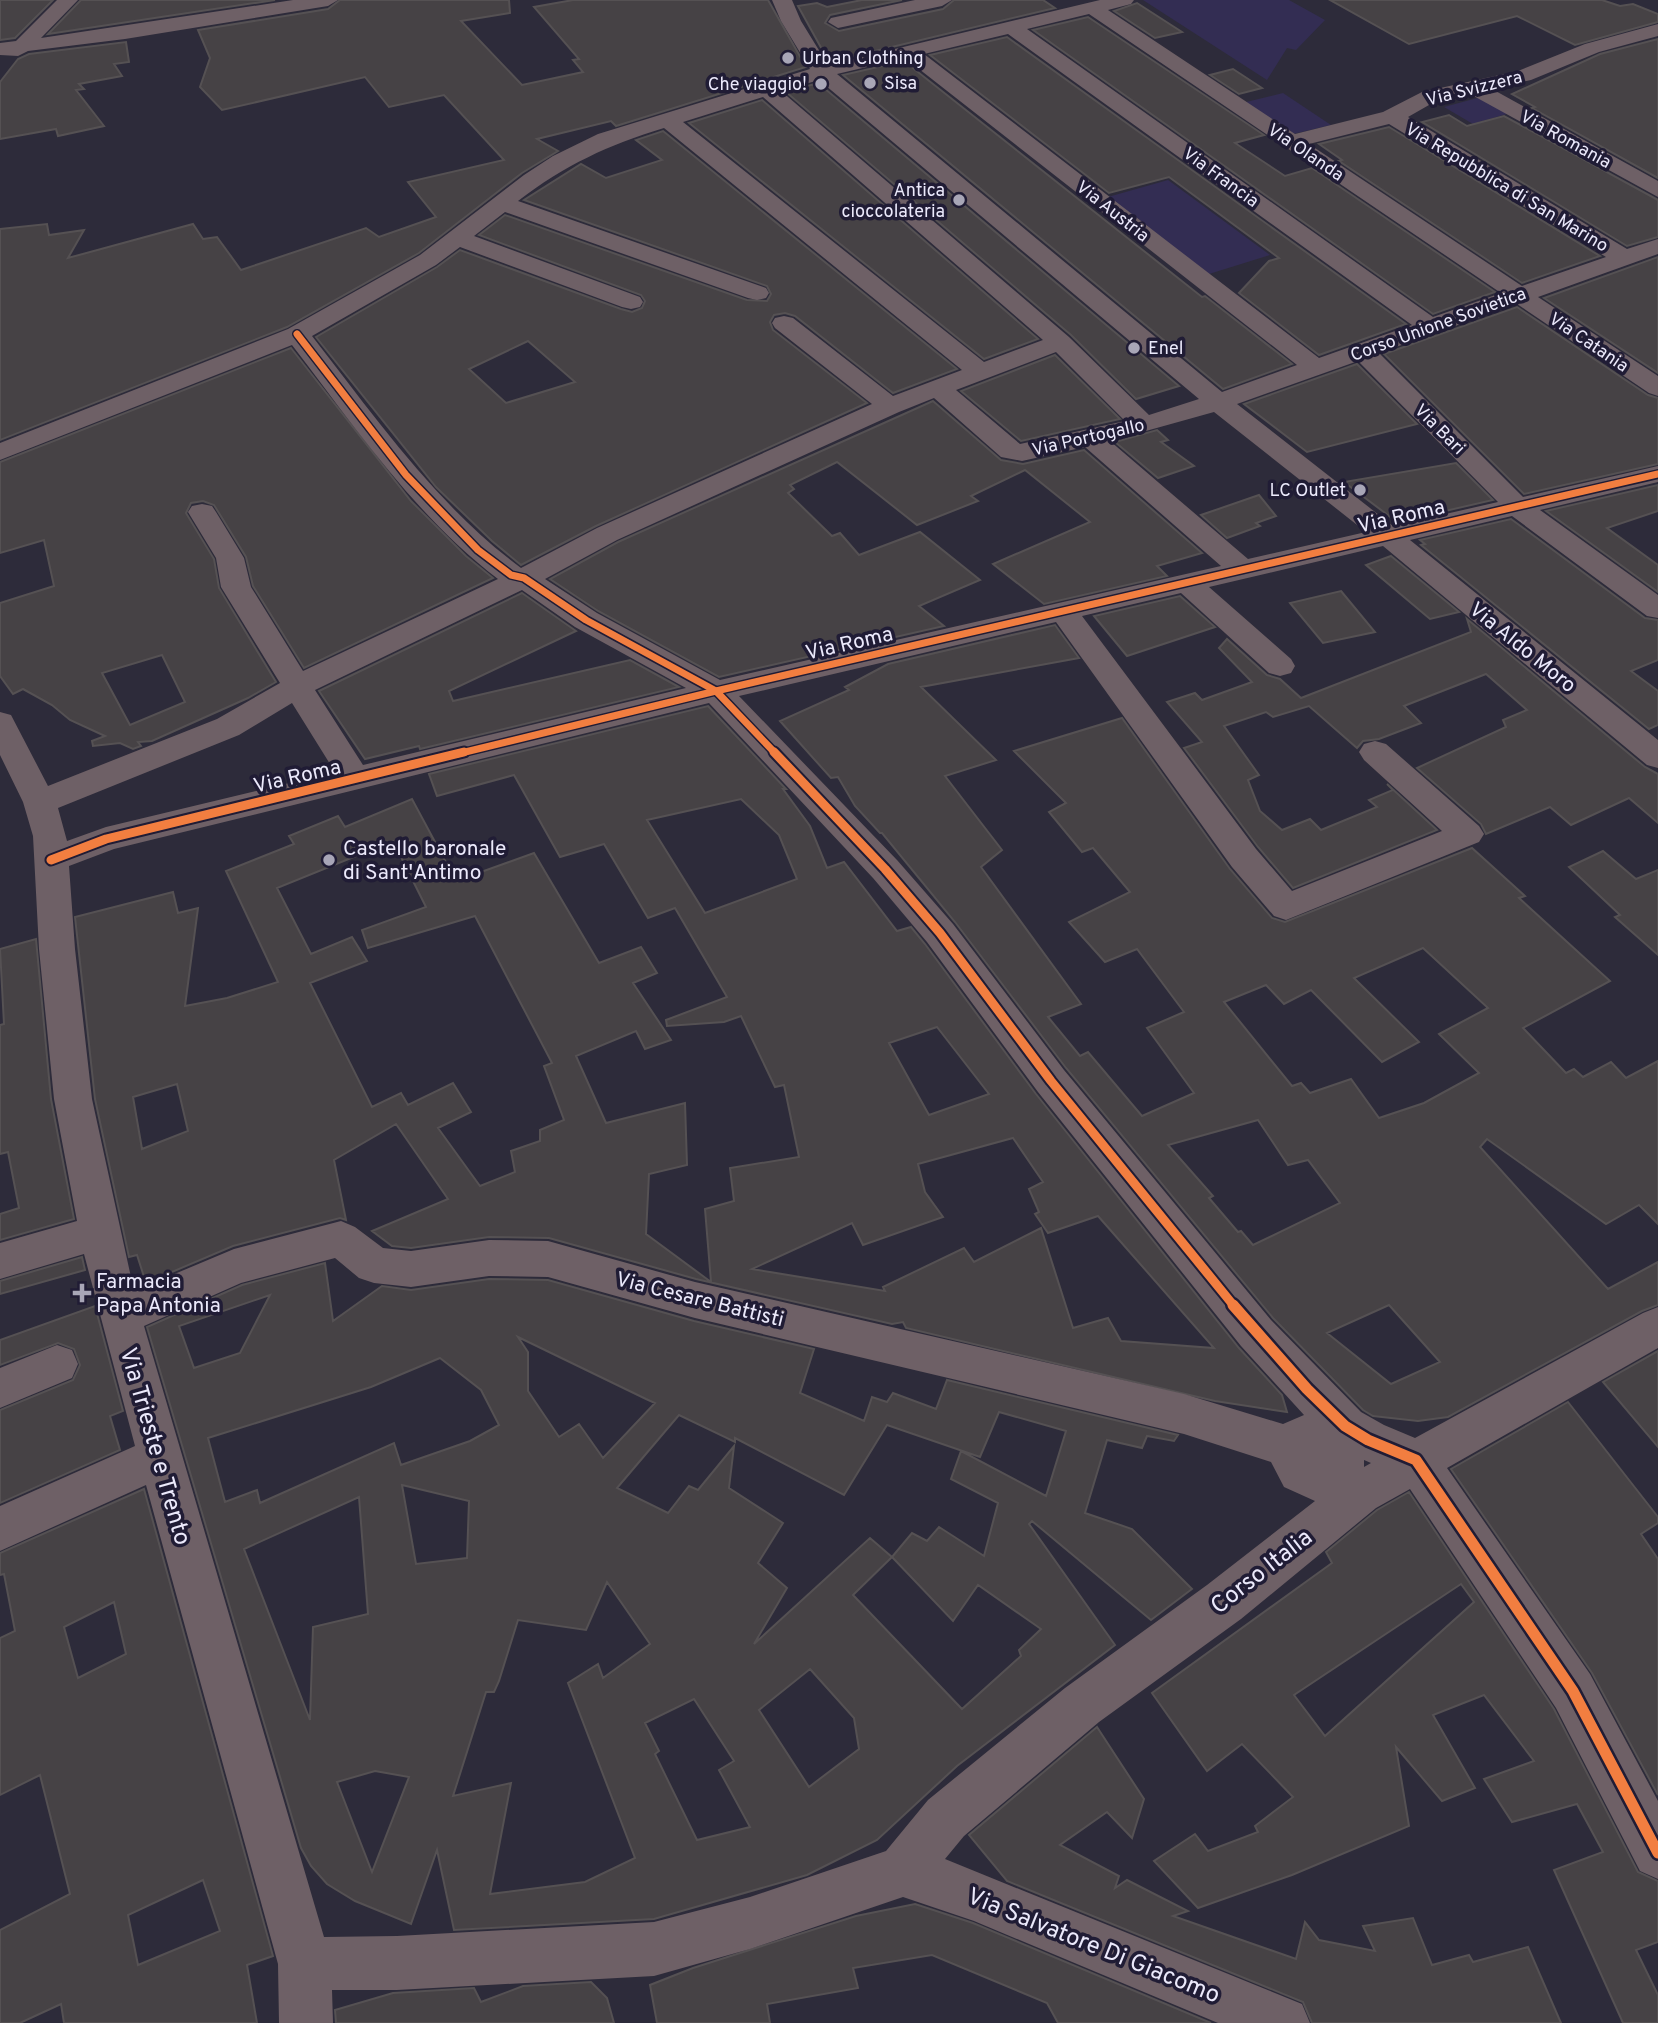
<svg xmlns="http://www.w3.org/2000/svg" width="1658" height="2023" viewBox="0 0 1658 2023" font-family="Overpass,sans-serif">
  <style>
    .green { fill: #332d53 }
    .building { fill: #464245; stroke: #555153; stroke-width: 2; fill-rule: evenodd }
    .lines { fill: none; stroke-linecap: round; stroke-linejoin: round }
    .minor { fill: #6e6066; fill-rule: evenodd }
    .cycleway-far2-casing { stroke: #201c35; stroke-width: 10 }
    .cycleway-far1-casing { stroke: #201c35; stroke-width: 13 }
    .cycleway-casing { stroke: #201c35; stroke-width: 16 }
    .cycleway-far2 { stroke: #f27e40; stroke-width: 7 }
    .cycleway-far1 { stroke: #f27e40; stroke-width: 9 }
    .cycleway { stroke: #f27e40; stroke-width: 11 }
    .poi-dot { fill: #a8a6b7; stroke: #201c35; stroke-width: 2.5 }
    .labels { text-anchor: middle; stroke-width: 7; stroke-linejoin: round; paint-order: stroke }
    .far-poi-label { font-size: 18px; fill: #ebe9fb; stroke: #201c35; text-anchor: start }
    .far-street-label { font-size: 18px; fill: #ebe9fb; stroke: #201c35 }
    .street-label { font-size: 21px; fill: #ebe9fb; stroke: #201c35 }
    .poi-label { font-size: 21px; fill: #ebe9fb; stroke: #201c35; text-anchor: start }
    .near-street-label { font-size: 24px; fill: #ebe9fb; stroke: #201c35 }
  </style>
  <rect width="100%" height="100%" fill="#2d2b3a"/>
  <g class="green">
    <polygon points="1143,0 1289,0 1325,20 1296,50 1287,48 1267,80"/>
    <polygon points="1283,93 1331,125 1289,135 1242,103"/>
    <polygon points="1481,97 1510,113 1473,124 1444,107"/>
    <polygon points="1168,180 1270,255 1209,274 1108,197"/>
  </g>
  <g class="building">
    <polygon points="0,0 53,0 15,38 0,40"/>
    <polygon points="81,0 275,0 48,34"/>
    <polygon points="340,0 509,0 510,13 461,21 522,85 583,72 573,60 579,59 534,7 573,0 768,0 806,67 616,126 611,121 537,139 558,151 522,173 419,253 287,327 0,440 0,229 47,224 49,235 84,230 68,258 193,224 203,239 217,237 241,270 366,228 379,237 436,217 408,182 504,160 444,95 389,107 365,77 222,110 200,87 210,58 198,30 328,9"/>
    <polygon points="862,0 902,0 830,15 825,23 839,31 943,9 954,0 1043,0 1055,8 829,62 798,6 817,3 827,7"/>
    <polygon points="1330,0 1602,0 1620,6 1633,4 1658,14 1658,22 1575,45 1517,16 1409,44"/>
    <polygon points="1137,3 1182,32 1155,38 1114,11"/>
    <polygon points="1088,17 1264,135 1235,143 1285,176 1312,168 1495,292 1433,314 1033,30"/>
    <polygon points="1007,37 1406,324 1319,355 1239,293 1269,261 1279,258 1169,177 1109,193 930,55"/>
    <polygon points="1658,39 1658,178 1532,108 1535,107 1512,94 1600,54"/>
    <polygon points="126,42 129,62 114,64 122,76 79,84 84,89 76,90 104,126 58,136 56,129 0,139 0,82 18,59 29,54"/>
    <polygon points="904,61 1202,297 1205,296 1292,364 1223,389 843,75"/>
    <polygon points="1233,69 1262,88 1239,94 1210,75"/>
    <polygon points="818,83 1179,386 1136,399 1071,335 786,92"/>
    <polygon points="762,100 1038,339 984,359 689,123"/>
    <polygon points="1449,115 1467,126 1504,116 1658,200 1658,237 1627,246 1422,122"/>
    <polygon points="1389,127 1600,256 1522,283 1339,161 1342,160 1319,144"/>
    <path d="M663 131 957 369 893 393 795 316 785 313 774 315 770 322 773 330 867 403 596 526 521 565 492 541 436 487 316 337 437 267 460 250 621 309 632 312 642 308 645 301 641 295 479 235 505 215 747 300 767 301 771 294 767 286 524 200 581 164 606 178 662 160 636 140ZM528 341 575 382 506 403 469 369Z"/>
    <polygon points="1658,257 1658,373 1544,298"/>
    <polygon points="1517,307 1648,395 1658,398 1658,464 1524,494 1384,354"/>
    <path d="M291 348 411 501 466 556 493 578 304 668 253 586 246 557 214 505 203 501 191 503 186 513 214 559 219 588 276 682 248 698 152 741 138 742 141 746 133 749 120 743 93 746 92 741 105 736 70 720 52 705 23 689 13 694 0 676V603L54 586 44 540 0 553V462ZM162 655 185 702 130 725 102 673Z"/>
    <polygon points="1055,355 1120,419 1021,441 961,391"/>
    <polygon points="1357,364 1417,424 1307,452 1244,404"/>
    <polygon points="933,401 1001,460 1023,464 1084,450 1202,553 1157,566 1167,576 1044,604 993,564 1090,522 1025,470 971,496 978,501 917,525 837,462 790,485 794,489 788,493 832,536 840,533 859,555 920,532 980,580 919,606 944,626 719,677 598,611 550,579 618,542"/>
    <polygon points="1157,430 1168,440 1161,442 1194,466 1158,478 1115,442"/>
    <polygon points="1456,463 1493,500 1397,522 1344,482"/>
    <polygon points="1658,485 1658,511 1607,528 1658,565 1658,592 1546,511"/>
    <polygon points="1259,495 1276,516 1256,523 1260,526 1227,538 1201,515"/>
    <polygon points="1511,519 1645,618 1658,620 1658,660 1631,671 1658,691 1658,725 1649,729 1421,545 1425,544 1420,540"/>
    <polygon points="1391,556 1459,612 1430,619 1366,565"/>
    <polygon points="1341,591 1375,632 1323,643 1290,603"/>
    <polygon points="522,593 576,631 449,691 453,701 630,660 679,687 420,749 419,746 365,759 319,691"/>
    <polygon points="1180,596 1215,627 1127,656 1094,616"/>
    <polygon points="1467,619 1645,767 1658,774 1658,823 1629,798 1571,825 1550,807 1486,834 1481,824 1417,768 1506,727 1503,720 1527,710 1486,674 1404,706 1421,723 1379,739 1363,741 1357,748 1309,706 1273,717 1266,712 1224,726 1259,775 1248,780 1260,811 1282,830 1310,819 1321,830 1377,807 1369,800 1393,790 1387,784 1437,830 1293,888 1258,847 1184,748 1202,742 1167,702 1195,693 1202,700 1252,682 1219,648 1227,639 1267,675 1280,679 1301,698 1471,632"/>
    <path d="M1055 625 1079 658 921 687 996 760 945 776 1002 850 981 867 1081 1004 1048 1017 1080 1056 1088 1052 1142 1116 1194 1093 1147 1028 1184 1012 1137 949 1105 962 1069 922 1130 892 1093 848 1082 852 1049 812 1066 803 1014 751 1122 718 1230 869 1272 918 1285 922 1472 848 1525 896 1519 898 1610 981 1523 1028 1566 1073 1574 1069 1583 1077 1611 1062 1626 1078 1658 1061V1224L1639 1205 1606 1224 1487 1139 1480 1147 1608 1289 1658 1262V1305L1642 1311 1448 1417 1418 1421 1373 1416 1363 1410 1273 1318 1066 1068 955 922 882 833H880L855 806 838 777 831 778 780 721 849 690 845 687 888 664ZM1423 948 1488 1008 1439 1034 1479 1073 1424 1103 1379 1118 1351 1079 1310 1093 1301 1083 1292 1086 1224 1002 1266 985 1284 1004 1311 990 1382 1062 1419 1042 1354 978ZM1258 1120 1288 1165 1308 1160 1340 1203 1253 1245 1241 1231 1238 1232 1209 1198 1213 1196 1168 1145ZM1389 1305 1440 1362 1391 1384 1327 1333Z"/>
    <path d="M708 706 786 789H783L810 826 827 868 844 862 897 931 911 927 925 944 1036 1094 1239 1348 1282 1395 1287 1412 1215 1401 906 1328 903 1322 892 1324 696 1279 549 1238 489 1237 411 1248 392 1246 372 1231 448 1199 396 1124 334 1160 346 1220 340 1218 233 1246 146 1283 137 1255 129 1257 95 1099 75 917 173 892 178 913 198 908 185 1006 227 998 278 982 226 871 294 844 289 836 338 816 345 827 412 799 456 881 534 853 599 963 641 947 657 973 633 983 671 1040 645 1049 636 1031 576 1056 606 1123 685 1103 687 1165 649 1174 646 1234 711 1282 705 1209 734 1201 730 1168 799 1157 784 1085 775 1087 741 1016 724 1022 667 1026 666 1020 727 997 675 908 648 918 604 844 560 857 514 775 437 796 429 774ZM741 799 779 835 797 879 705 913 647 820ZM393 841 426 907 362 930 368 948 475 916 552 1063 544 1066 564 1120 540 1130V1141L511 1151 515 1172 480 1186 438 1128 471 1112 453 1083 408 1105 401 1093 372 1107 310 983 367 961 352 937 311 954 277 888ZM937 1027 989 1094 929 1115 889 1043ZM177 1084 188 1131 142 1149 133 1097ZM1013 1138 1043 1182 1029 1189 1039 1212 1035 1214 1048 1233 1098 1216 1214 1348 1121 1341 1108 1318 1073 1328 1041 1228 974 1262 964 1248 883 1287 885 1291 752 1269 852 1223 863 1245 943 1217 925 1192 918 1164Z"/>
    <polygon points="1603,851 1636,879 1658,870 1658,955 1615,917 1620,915 1569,867"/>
    <polygon points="36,939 51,1099 74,1219 0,1240 0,1214 19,1208 8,1152 0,1154 0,1025 4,1024 0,949"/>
    <polygon points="82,1257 85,1270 0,1294 0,1281"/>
    <path d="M325 1263 333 1321 382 1286 411 1290 489 1279 548 1280 694 1321 814 1349 800 1393 864 1421 872 1397 887 1402 893 1393 936 1409 947 1380 1178 1435 1174 1441 1147 1436 1142 1448 1107 1440 1085 1513 1132 1529 1192 1589 1151 1620 1032 1521 1029 1524 1115 1645 957 1766 877 1840 807 1875 654 1919 454 1930 437 1850 411 1924 355 1901 327 1884 311 1866 301 1848 147 1327 242 1285ZM270 1295 240 1353 194 1368 179 1326ZM518 1337 646 1399 655 1403 603 1458 579 1424 559 1437 528 1391V1352ZM440 1358 481 1390 499 1425 470 1441 401 1465 394 1443 260 1503 257 1490 225 1502 208 1438 371 1387ZM999 1412 1066 1431 1046 1496 961 1451 951 1479 998 1503 984 1556 939 1527 927 1541 912 1533 892 1557 870 1538 754 1644 787 1588 758 1563 783 1523 729 1488 734 1446 698 1490 689 1486 668 1513 617 1488 679 1415 735 1442V1438L844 1495 887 1425 980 1457ZM402 1485 469 1501 467 1558 416 1564ZM359 1497 368 1614 313 1627 310 1720 244 1549ZM892 1557 953 1621 978 1585 1041 1629 1019 1650 1021 1656 962 1709 853 1595ZM607 1582 650 1644 603 1678 598 1664 568 1683 635 1858 585 1882 490 1894 511 1783 453 1796 486 1692H494L499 1681 518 1620 586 1630ZM810 1669 854 1718 859 1749 809 1787 759 1710ZM694 1699 734 1761 719 1770 750 1827 697 1840 655 1754 659 1751 645 1723ZM375 1771 409 1777 372 1872 337 1782Z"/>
    <polygon points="95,1306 123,1411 110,1416 120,1450 0,1503 0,1410 73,1380 80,1365 74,1349 58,1343 0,1365 0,1340"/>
    <polygon points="1658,1351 1658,1447 1603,1382"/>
    <polygon points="1568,1402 1658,1517 1658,1523 1641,1534 1658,1559 1658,1795 1592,1673 1451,1469"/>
    <path d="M144 1489 273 1956 247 1965 257 2023H64L61 2004 20 2023H0V1930L70 1894 40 1775 0 1795V1638L15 1631 4 1574 0 1575V1553ZM114 1602 126 1654 78 1678 64 1627ZM203 1880 220 1931 138 1965 128 1915Z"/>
    <path d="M1409 1492 1554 1709 1638 1872 1658 1881V1942L1636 1950 1658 1995V2023H1623L1554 1870 1603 1852 1577 1804 1512 1822 1484 1779 1534 1761 1484 1695 1433 1715 1475 1788 1442 1801 1396 1747 1409 1826 1292 1875 1198 1908 1154 1861 1195 1834 1208 1851 1258 1832 1255 1826 1293 1797 1242 1744 1207 1771 1152 1693 1332 1563 1326 1552 1377 1510ZM1461 1584 1474 1602 1325 1736 1294 1695Z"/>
    <polygon points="1097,1727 1144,1799 1132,1838 1107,1812 1060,1845 1119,1876 1115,1888 1127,1880 1188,1911 1173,1916 1296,1959 1305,1922 1319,1940 1375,1951 1363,1926 1413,1918 1432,1965 1469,1955 1473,1962 1528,1947 1561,2023 1312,2023 1303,2002 1007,1881 969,1835"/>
    <polygon points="915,1904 973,1923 1211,2023 1058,2023 1047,2003 932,1955 853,1968 858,1988 767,2004 770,2023 657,2023 650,1985 693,1968 856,1916"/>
    <polygon points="591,1982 607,1998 614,2023 336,2023 335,2010 393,1993 474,1988 481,2002 523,1986"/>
  </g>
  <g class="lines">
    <g class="minor">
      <polygon points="57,0 78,0 41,38 293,0 338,0 328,6 125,39 28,51 18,56 0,55 0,43 16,41"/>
      <path d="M772 0H792L801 21 828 65 1100 0H1134L1131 4 1108 10 1295 134 1383 112 1422 92 1518 71 1585 44 1658 24V36L1599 52 1531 80 1492 89 1658 181V197L1470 94 1436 101 1408 117 1627 249 1658 239V254L1538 297 1658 376V396L1649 393 1517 304 1379 353 1523 497 1658 466V482L1540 510 1658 595V618L1647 616 1512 516 1410 540 1658 740V768L1647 765 1383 546 1209 587 1291 659 1295 666 1291 673 1280 676 1269 673 1181 593 1082 616 1256 849 1292 891 1442 831 1364 760 1359 752 1364 744 1375 741 1386 744 1479 826 1484 834 1479 842 1286 920 1274 916 1232 867 1056 622 739 696 897 860 953 924 1064 1070 1271 1320 1361 1412 1384 1425 1415 1438 1643 1313 1658 1307V1348L1447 1468 1590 1674 1658 1801V1879L1640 1871 1556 1708 1410 1489 1376 1508 1241 1619 1099 1722 964 1836 945 1859 1302 2004 1310 2023H1218L974 1921 903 1897 750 1949 654 1976 397 1990H332L333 2023H279L278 1964 146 1485 0 1551V1506L135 1446 84 1254 0 1279V1243L77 1221 54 1099 39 949 33 836 23 802 0 755V712L11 715 48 786 217 719 280 683 221 587 216 558 188 512 192 506 202 504 212 506 216 512 244 558 251 587 303 671 498 579C415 516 355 427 292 345L0 460V443L288 329 420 255 524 175 553 156 598 134 810 69 781 21ZM1089 14 1501 293 1433 317 1027 29ZM1008 34 1412 325 1319 358 924 54ZM905 58 1297 365 1222 392 837 74ZM819 80 1199 399 1149 415 1069 337 781 91ZM763 97 1043 340 984 362 683 122ZM1389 124 1606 257 1522 286 1309 144ZM664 128 962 370 893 396 793 318 784 316 775 318 772 323 775 328 872 404 597 528 521 568C436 505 376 418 312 336L436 265 460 247 622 307 631 309 640 307 643 302 640 297 474 236 505 212 748 298 757 300 766 298 769 293 766 288 518 201C565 165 608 145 664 128ZM1056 352 1125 421 1020 444 956 390ZM1358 361 1498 502 1393 526 1237 404ZM934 398 1001 457 1022 461 1085 447 1221 566 720 680 597 613 545 579 617 540 899 412ZM1214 412 1366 532 1248 559 1110 441ZM522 590 575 627 686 688 363 765 315 690ZM292 703 335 772 106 827 67 841 58 808 239 735ZM709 703 873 878 927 942 1038 1092 1241 1346 1304 1415 1283 1424 1184 1394 695 1282 548 1241 489 1240 411 1251 383 1248 355 1227 341 1221 234 1249 134 1291 92 1099 75 949 69 866 114 849ZM335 1258 359 1278 374 1283 411 1287 489 1276 548 1277 695 1318 1184 1434 1271 1462 1284 1487 1315 1501 1207 1585 1065 1688 928 1800 886 1851 750 1897 654 1922 397 1936 324 1937 144 1326 241 1283ZM1364 1460 1371 1463 1364 1467Z"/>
      <polygon points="915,0 952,0 942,6 838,28 828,22 831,18"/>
      <polygon points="57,1345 72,1350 78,1364 72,1378 0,1408 0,1368"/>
    </g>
    <defs>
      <g id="cycleway-far2">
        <polyline points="297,334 406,475 478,550 511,575 524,578 586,620 716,691 776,754"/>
        <polyline points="457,754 716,691 1658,474"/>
      </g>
      <g id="cycleway-far1">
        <polyline points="774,752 885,869 940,933 1051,1081 1234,1306"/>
        <polyline points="51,860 106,839 464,752"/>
      </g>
      <polyline id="cycleway" points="1233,1305 1307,1389 1345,1426 1368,1440 1416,1460 1573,1691 1658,1853"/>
    </defs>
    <use href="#cycleway-far2" class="cycleway-far2-casing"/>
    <use href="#cycleway-far1" class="cycleway-far1-casing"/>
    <use href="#cycleway" class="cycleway-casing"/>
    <use href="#cycleway-far2" class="cycleway-far2"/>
    <use href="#cycleway-far1" class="cycleway-far1"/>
    <use href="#cycleway" class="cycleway"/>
  </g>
  <g class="poi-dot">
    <circle cx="788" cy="58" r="7"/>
    <circle cx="870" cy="83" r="7"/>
    <circle cx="821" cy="84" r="7"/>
    <circle cx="959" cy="200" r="7"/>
    <circle cx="1134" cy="348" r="7"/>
    <circle cx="1360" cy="490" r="7"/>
    <circle cx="329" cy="860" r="7"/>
    <path d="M78.5 1282.5h7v7h7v7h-7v7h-7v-7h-7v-7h7z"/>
  </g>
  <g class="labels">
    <g class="far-poi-label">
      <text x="802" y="64">Urban Clothing</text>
      <text x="884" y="89">Sisa</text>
      <text x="807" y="90" text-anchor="end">Che viaggio!</text>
      <text x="945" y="196" text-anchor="end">Antica<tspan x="945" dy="21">cioccolateria</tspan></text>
      <text x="1148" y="354">Enel</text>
      <text x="1346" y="496" text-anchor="end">LC Outlet</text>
    </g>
    <g class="far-street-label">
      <text transform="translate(1474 88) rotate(-14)" y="6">Via Svizzera</text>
      <text transform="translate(1566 139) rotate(29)" y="6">Via Romania</text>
      <text transform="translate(1306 152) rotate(34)" y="6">Via Olanda</text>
      <text transform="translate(1221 177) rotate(36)" y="6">Via Francia</text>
      <text transform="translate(1507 187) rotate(31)" y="6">Via Repubblica di San Marino</text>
      <text transform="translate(1113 211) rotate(38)" y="6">Via Austria</text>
      <text transform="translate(1438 324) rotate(-20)" y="6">Corso Unione Sovietica</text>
      <text transform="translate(1589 342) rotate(34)" y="6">Via Catania</text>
      <text transform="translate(1440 429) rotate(45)" y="6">Via Bari</text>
      <text transform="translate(1088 437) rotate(-13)" y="6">Via Portogallo</text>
    </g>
    <g class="street-label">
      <text transform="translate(1401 516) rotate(-13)" y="7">Via Roma</text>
      <text transform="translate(849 643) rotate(-13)" y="7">Via Roma</text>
      <text transform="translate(1523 647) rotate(39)" y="7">Via Aldo Moro</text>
      <text transform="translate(297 776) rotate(-13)" y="7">Via Roma</text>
      <text transform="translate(700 1299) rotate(14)" y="7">Via Cesare Battisti</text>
    </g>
    <g class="poi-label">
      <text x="343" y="855">Castello baronale<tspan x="343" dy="24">di Sant'Antimo</tspan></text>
      <text x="96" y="1288">Farmacia<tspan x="96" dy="24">Papa Antonia</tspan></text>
    </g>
    <g class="near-street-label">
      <text transform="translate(156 1446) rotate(74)" y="8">Via Trieste e Trento</text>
      <text transform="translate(1261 1571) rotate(-38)" y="8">Corso Italia</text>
      <text transform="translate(1094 1945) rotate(22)" y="8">Via Salvatore Di Giacomo</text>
    </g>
  </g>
</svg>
